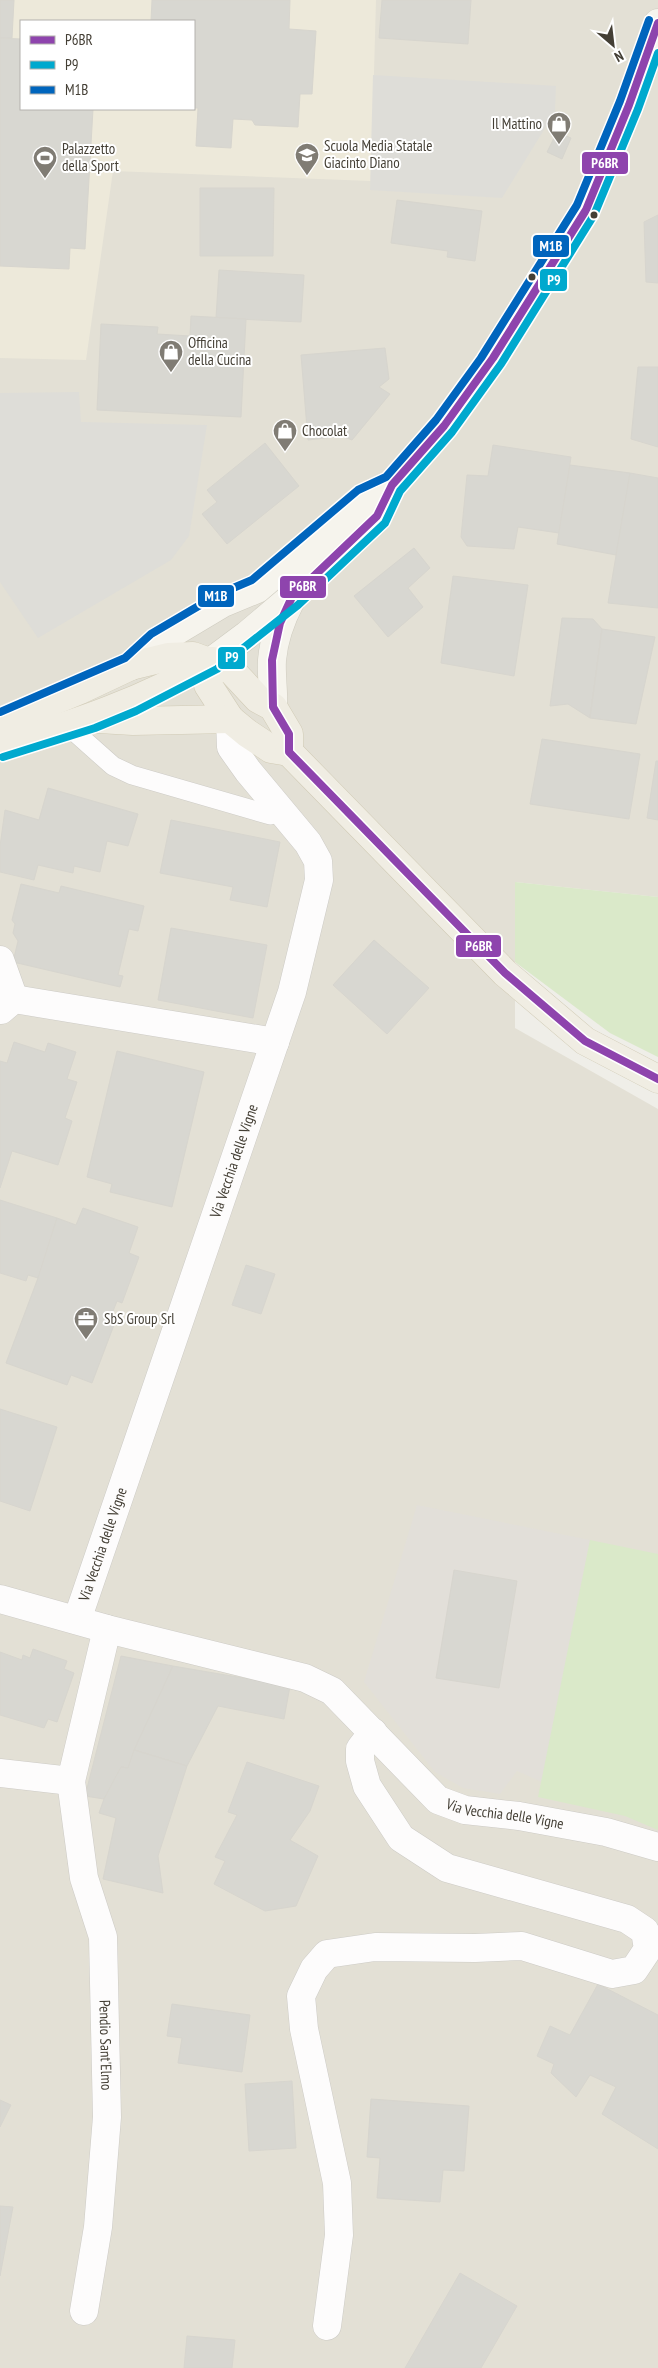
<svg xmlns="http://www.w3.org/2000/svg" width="658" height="2368" viewBox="0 0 658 2368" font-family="'PT Sans Narrow',sans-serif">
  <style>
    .residential { fill: #e3e0d5; fill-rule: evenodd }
    .industrial { fill: #e2dfd9 }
    .education { fill: #ede9da; fill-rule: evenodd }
    .green { fill: #dae9c9 }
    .parking { fill: #deddd8 }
    .building { fill: #d8d7d1; stroke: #d7d5ce }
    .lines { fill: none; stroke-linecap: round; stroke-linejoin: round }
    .lane-casing { stroke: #cdcbc6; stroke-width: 20 }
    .street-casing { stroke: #cdcbc6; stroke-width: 29 }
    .secondary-casing { stroke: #cecbbf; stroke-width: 29 }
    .primary-casing { stroke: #d1cbb6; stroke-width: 29 }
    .lane { stroke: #fdfcfc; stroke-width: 19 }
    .street { stroke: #fdfcfc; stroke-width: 28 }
    .secondary { stroke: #f6f4ed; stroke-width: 28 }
    .primary { stroke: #f0ede3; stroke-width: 28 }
    .bus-1-casing { stroke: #fff; stroke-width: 11 }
    .bus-2-casing { stroke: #fff; stroke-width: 11 }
    .bus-3-casing { stroke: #fff; stroke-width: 11 }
    .bus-1 { stroke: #8e44ad; stroke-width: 8 }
    .bus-2 { stroke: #00a9ce; stroke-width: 8 }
    .bus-3 { stroke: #0065bd; stroke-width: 8 }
    .bus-dot { fill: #443f35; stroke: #fff; stroke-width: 2 }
    .labels { text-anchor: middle; stroke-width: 4; stroke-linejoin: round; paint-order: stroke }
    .poi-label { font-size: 15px; fill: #443f35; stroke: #fff; text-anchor: start }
    .street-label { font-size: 15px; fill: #443f35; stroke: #fff }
    .line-badge { stroke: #fff; stroke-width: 2 }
    .badge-label { font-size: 14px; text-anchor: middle; font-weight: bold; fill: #fff }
  </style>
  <rect width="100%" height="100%" fill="#efeee8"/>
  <path class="residential" d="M0 0H658V897L515 882V1028L658 1109V2368H0ZM21 21H194V109H21Z"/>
  <polygon class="industrial" points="417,1505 590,1540 542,1782 517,1771 500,1794 463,1788 435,1772 364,1682"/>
  <path class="education" d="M0 0H376L371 181 113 171 86 360 0 358ZM21 21H194V109H21Z"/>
  <g class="green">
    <polygon points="515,882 658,897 658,1057 610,1033 515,962"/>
    <polygon points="590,1540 658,1554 658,1830 625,1816 538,1797"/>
  </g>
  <g class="parking">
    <polygon points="373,75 556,86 555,112 502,198 370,190"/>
    <polygon points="79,392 81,422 207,425 189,536 171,560 38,638 0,582 0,393"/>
  </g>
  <g class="building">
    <polygon points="0,0 14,0 12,38 0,38"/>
    <polygon points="152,0 290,0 289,29 316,31 312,94 300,94 298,127 255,125 252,120 233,119 231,148 196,146 198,108 194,108 194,21 151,21"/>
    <polygon points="382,0 471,0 468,44 379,38"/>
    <polygon points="0,38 21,39 21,109 93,109 85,249 70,248 69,269 0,266"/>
    <polygon points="557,132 571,138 562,159 547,152"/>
    <polygon points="200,188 274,188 273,256 200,256"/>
    <polygon points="397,200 482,211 475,261 447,257 448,251 391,243"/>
    <polygon points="658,215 658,283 646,282 644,222"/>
    <polygon points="219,270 304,275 301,322 216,318"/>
    <polygon points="191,316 246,319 241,417 97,410 101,324 158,327 157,334 190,336"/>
    <polygon points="385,348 389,379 379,387 390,394 352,440 342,436 308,440 301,355"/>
    <polygon points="638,367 658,367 658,447 631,439"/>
    <polygon points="265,443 299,486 227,544 202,514 217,502 207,490"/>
    <polygon points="493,445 571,457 559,533 518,527 514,549 467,546 461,537 467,475 488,476"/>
    <polygon points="570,465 630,473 616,555 557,544"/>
    <polygon points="630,473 658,478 658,608 608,603"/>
    <polygon points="414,548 430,568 408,588 423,607 388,637 354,596"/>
    <polygon points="453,576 528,585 514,676 441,663"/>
    <polygon points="562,618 593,619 602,629 590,718 568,704 550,706"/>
    <polygon points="602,629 655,637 636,724 590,718"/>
    <polygon points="542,739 640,754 629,819 530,804"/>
    <polygon points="656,761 658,761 658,820 647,818"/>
    <polygon points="48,788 138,814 128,846 107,841 100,872 74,866 73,873 38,865 34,880 0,872 0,846 5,810 39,820"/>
    <polygon points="171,820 280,842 267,907 230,900 233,887 160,873"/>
    <polygon points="21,884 59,893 61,886 144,906 138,931 129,929 118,975 123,976 120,987 13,962 18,941 13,933 15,924 12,920"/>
    <polygon points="171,928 267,945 253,1018 158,1000"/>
    <polygon points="374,940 429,988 387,1034 333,985"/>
    <polygon points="14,1042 45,1052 48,1043 76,1052 67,1079 77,1082 65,1118 72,1121 58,1165 12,1151 0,1188 0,1061 7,1063"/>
    <polygon points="117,1051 204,1072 172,1207 110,1192 112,1184 87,1177"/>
    <polygon points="0,1200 57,1218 38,1278 28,1275 26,1281 0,1273"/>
    <polygon points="83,1208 138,1227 129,1253 139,1257 122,1303 117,1301 111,1316 117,1317 92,1383 71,1375 67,1385 6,1363 38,1278 57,1218 76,1225"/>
    <polygon points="246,1265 275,1274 261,1314 232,1305"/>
    <polygon points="0,1409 57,1427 30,1511 0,1501"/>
    <polygon points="454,1570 517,1581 499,1688 436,1678"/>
    <polygon points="33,1649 67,1661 64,1669 74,1673 57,1722 48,1719 44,1728 0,1715 0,1652 22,1660 23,1655 30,1658"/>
    <polygon points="121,1656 173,1666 128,1768 121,1767 104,1799 85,1796"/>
    <polygon points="173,1666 290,1686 284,1719 218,1706 187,1766 134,1750"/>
    <polygon points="134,1750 187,1766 158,1856 163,1893 103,1879 116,1818 99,1813 104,1799 121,1767 128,1768"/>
    <polygon points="247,1762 319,1786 310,1811 290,1840 318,1856 296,1906 265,1911 214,1884 225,1861 215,1857 237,1815 228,1812"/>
    <polygon points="598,1984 658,2015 658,2149 602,2114 616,2087 590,2075 576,2097 551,2073 554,2064 537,2056 550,2026 570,2035"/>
    <polygon points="172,2004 250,2015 242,2072 178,2063 182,2038 167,2036"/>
    <polygon points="292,2081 296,2148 249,2151 245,2084"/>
    <polygon points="371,2099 469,2106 464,2171 443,2170 440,2202 377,2198 380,2158 367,2157"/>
    <polygon points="0,2100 11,2105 0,2127"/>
    <polygon points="0,2206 13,2207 0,2276"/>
    <polygon points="460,2273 517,2306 481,2368 405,2368"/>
    <polygon points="187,2336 235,2340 232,2368 184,2368"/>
  </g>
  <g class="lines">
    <defs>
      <polyline id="lane" points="68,726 113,766 132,775 270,815 283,812"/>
      <g id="street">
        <polyline points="0,960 14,999 1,1010"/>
        <polyline points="14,999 275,1042"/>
        <path id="s1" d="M0 1599 107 1629 305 1678 332 1691 438 1800 465 1810 519 1816 606 1832 658 1847"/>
        <path id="s2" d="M77 1620 292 992 319 880 318 861 308 843 248 771 231 747 230 719"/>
        <polyline points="0,1773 71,1781 107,1629"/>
        <path id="s3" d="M71 1781 84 1878 103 1937 107 2117 98 2227 84 2311"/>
        <polyline points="327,2326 339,2235 337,2183 304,2029 301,1996 314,1969 327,1954 375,1947 475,1948 522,1946 612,1974 634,1970 648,1949 645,1931 627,1919 447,1868 401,1838 367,1786 360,1761 360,1749 373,1732"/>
      </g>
      <g id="secondary">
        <polyline points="212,661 247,635 292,597 377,516 392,485 444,426 493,358 586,210 629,105 658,23"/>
        <polyline points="131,666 156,643 223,603 257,589 364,498 392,485"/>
        <path d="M273 707C274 691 271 676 272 660 274 638 281 619 291 600"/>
      </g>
      <g id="primary">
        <polyline points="212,661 208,685 230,719 247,733 271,749 289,752"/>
        <polyline points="99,719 133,721 230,719"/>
        <polyline points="0,723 80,690 131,666 168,657 193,656 231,670 258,699 273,707 289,734 289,752"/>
        <path d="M0 747C77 723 141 702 212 661"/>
        <polyline points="289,752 505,973 585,1041 658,1079"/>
      </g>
    </defs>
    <use href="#lane" class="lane-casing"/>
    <use href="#street" class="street-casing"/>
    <use href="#secondary" class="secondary-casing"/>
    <use href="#primary" class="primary-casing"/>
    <use href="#lane" class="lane"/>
    <use href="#street" class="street"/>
    <use href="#secondary" class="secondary"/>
    <use href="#primary" class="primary"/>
    <defs>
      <polyline id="bus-1" points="658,23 629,105 586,210 493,358 444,426 392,485 377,516 292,597 280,623 272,660 273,707 289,734 289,752 505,973 585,1041 658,1079"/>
      <polyline id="bus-2" points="3,757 95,728 136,711 217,669 298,605 385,523 400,491 452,432 501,364 594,215 638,109 658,53"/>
      <polyline id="bus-3" points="0,712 125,658 151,634 219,594 252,580 358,490 386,477 436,420 481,358 577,205 620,101 649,20"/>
    </defs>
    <use href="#bus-1" class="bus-1-casing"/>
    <use href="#bus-2" class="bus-2-casing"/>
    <use href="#bus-3" class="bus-3-casing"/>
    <use href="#bus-1" class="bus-1"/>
    <use href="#bus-2" class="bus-2"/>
    <use href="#bus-3" class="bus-3"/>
  </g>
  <defs>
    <symbol id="shop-pin" viewBox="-11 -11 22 30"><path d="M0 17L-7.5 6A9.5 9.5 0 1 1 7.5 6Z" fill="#807c74" stroke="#fff"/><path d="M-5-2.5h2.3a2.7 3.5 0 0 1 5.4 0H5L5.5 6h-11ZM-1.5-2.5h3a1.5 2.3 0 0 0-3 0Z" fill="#fff"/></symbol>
    <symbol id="school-pin" viewBox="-11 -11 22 30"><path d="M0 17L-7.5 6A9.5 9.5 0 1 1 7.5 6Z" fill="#807c74" stroke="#fff"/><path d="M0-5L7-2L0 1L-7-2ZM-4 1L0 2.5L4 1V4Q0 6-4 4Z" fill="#fff"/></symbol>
    <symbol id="stadium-pin" viewBox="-11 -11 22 30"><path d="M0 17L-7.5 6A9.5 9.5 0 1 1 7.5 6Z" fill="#807c74" stroke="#fff"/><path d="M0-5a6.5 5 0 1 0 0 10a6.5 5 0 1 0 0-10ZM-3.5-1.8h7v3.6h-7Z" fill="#fff"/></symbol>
    <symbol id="office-pin" viewBox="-11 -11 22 30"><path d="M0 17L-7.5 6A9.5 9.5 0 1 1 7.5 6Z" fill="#807c74" stroke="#fff"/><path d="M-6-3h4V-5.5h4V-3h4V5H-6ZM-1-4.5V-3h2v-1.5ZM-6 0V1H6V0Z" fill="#fff"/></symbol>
  </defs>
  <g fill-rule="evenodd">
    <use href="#shop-pin" x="545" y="110" width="28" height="38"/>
    <use href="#school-pin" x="293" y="141" width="28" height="38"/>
    <use href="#stadium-pin" x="31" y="144" width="28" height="38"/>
    <use href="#shop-pin" x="157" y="338" width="28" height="38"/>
    <use href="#shop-pin" x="271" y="417" width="28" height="38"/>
    <use href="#office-pin" x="72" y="1305" width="28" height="38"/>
  </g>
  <g class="bus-dot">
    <circle cx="594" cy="215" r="4.5"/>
    <circle cx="532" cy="277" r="4.5"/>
  </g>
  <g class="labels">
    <g class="poi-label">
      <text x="542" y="129" text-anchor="end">Il Mattino</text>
      <text x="324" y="151">Scuola Media Statale<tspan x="324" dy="17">Giacinto Diano</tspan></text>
      <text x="62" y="154">Palazzetto<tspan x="62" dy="17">della Sport</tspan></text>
      <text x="188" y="348">Officina<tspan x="188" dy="17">della Cucina</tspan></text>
      <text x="302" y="436">Chocolat</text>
      <text x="104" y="1324">SbS Group Srl</text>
    </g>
    <g class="street-label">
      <text dy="5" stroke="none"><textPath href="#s2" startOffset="485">Via Vecchia delle Vigne</textPath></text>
      <text dy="5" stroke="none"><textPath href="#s2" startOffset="80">Via Vecchia delle Vigne</textPath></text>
      <text dy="5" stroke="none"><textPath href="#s1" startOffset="566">Via Vecchia delle Vigne</textPath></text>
      <text dy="5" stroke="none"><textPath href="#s3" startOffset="268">Pendio Sant'Elmo</textPath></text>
    </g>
  </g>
  <g class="line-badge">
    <rect x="581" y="151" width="48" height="24" rx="5" fill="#8e44ad"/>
    <rect x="532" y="234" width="38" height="24" rx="5" fill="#0065bd"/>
    <rect x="539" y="268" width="29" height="24" rx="5" fill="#00a9ce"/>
    <rect x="279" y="575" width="48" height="24" rx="5" fill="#8e44ad"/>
    <rect x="197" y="584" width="38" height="24" rx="5" fill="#0065bd"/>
    <rect x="217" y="646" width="29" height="24" rx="5" fill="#00a9ce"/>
    <rect x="455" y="934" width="47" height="24" rx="5" fill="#8e44ad"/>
  </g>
  <g class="badge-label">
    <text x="605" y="168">P6BR</text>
    <text x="551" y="251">M1B</text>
    <text x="554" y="285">P9</text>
    <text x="303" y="591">P6BR</text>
    <text x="216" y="601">M1B</text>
    <text x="232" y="662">P9</text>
    <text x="479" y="951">P6BR</text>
  </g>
  <rect x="20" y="20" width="175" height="90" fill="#ffffff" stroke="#b4b2ae"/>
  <rect x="30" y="36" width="25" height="8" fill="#8e44ad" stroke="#b4b2ae"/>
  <text x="65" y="45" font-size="15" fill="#443f35">P6BR</text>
  <rect x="30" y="61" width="25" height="8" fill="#00a9ce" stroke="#b4b2ae"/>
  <text x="65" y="70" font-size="15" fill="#443f35">P9</text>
  <rect x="30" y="86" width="25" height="8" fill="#0065bd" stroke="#b4b2ae"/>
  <text x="65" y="95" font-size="15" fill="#443f35">M1B</text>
  <g transform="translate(613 45) rotate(152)" stroke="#ffffff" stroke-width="4" paint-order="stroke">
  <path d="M0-4L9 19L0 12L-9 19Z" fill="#443f35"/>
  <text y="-8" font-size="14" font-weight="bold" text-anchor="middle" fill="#443f35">N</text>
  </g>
</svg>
